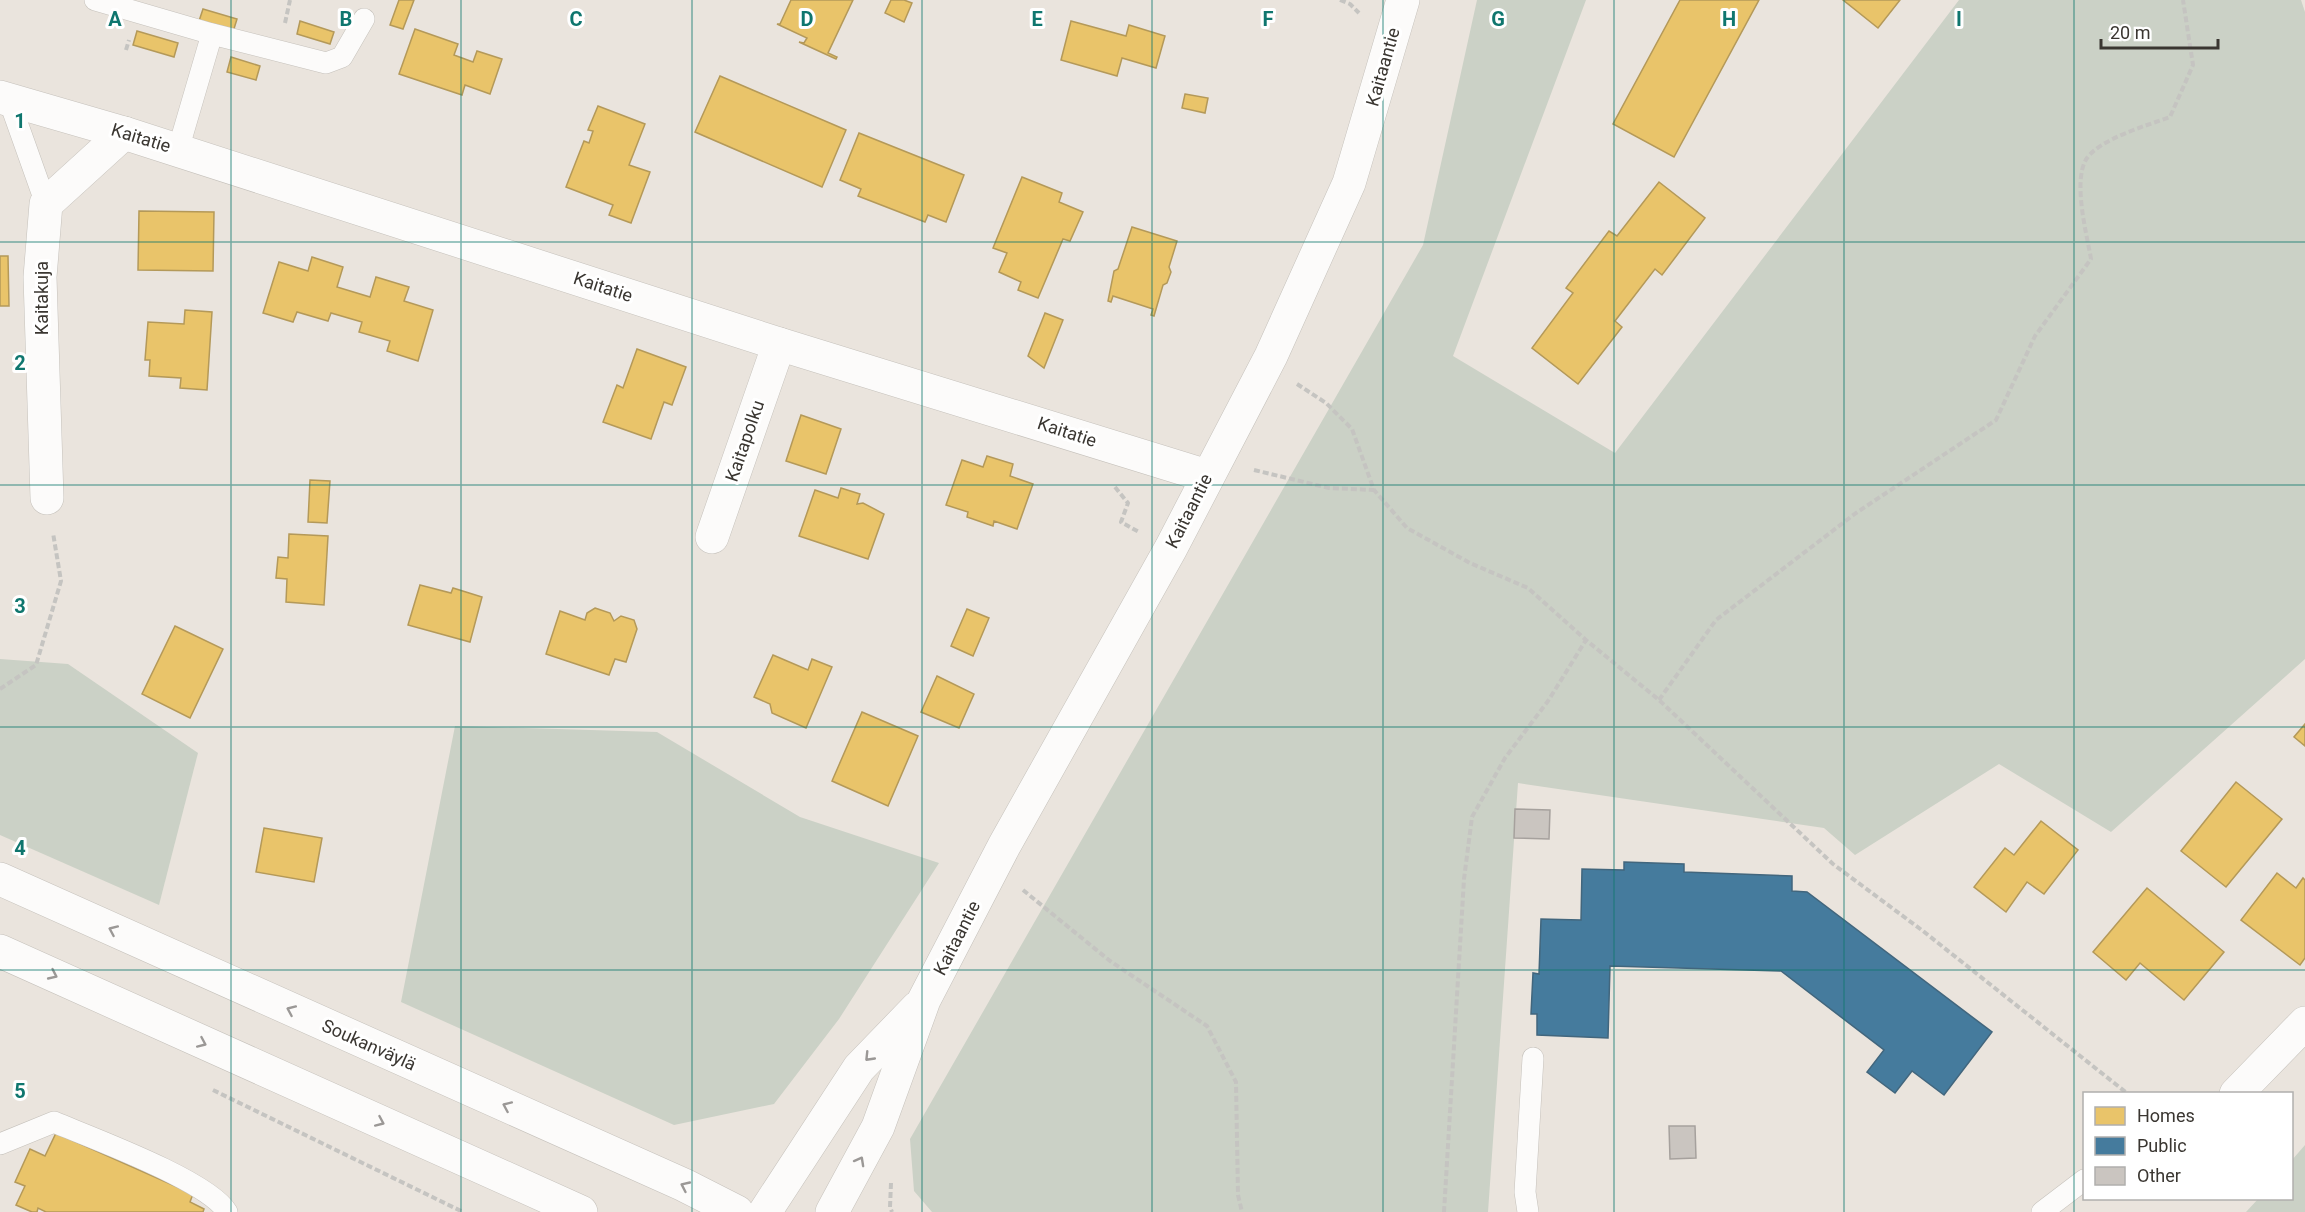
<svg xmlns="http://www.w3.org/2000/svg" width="2305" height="1212" viewBox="0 0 2305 1212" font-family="Roboto,sans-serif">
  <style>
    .green { fill: #cbd1c6 }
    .homes { fill: #e9c46a; stroke: #b49959; stroke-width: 1.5 }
    .public { fill: #457b9d; stroke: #42667d; stroke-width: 1.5 }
    .building { fill: #cac5c0; stroke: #a6a19d; stroke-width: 1.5 }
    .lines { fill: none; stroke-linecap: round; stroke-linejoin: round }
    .service-casing { stroke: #c5c1bb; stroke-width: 22 }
    .minor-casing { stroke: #c5c1bb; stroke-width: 34 }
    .secondary-casing { stroke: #c5c1bb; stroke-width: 34 }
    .primary-casing { stroke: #c5c1bb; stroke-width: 34 }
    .path { stroke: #c5c4c1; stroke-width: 4; stroke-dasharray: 6 3; stroke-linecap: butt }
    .service { stroke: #fcfbfa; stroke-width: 21 }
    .minor { stroke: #fcfbfa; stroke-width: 33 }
    .secondary { stroke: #fcfbfa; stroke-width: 33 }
    .primary { stroke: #fcfbfa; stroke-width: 33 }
    .oneway { stroke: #9b9896 }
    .grid { fill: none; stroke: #0f766e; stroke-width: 1.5; stroke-opacity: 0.55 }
    .labels { text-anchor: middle; stroke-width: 6; stroke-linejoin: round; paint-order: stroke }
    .street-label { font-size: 18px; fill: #3a3631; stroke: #fff }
    .grid-label { font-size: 20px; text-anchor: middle; font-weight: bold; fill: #0f766e; stroke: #fff; stroke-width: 6; stroke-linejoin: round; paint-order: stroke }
  </style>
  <rect width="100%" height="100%" fill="#eae4dd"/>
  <g class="green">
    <polygon points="1477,0 1586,0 1453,356 1615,453 1959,0 2301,0 2305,12 2305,659 2111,832 1999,764 1855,855 1824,828 1518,783 1488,1212 932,1212 914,1191 910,1139 1423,245"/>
    <polygon points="0,659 68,664 198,753 159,905 0,835"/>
    <polygon points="455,726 657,732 800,817 939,863 839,1019 774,1104 674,1125 401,1002"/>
    <polygon points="2305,1145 2305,1212 2246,1212 2258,1199 2292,1198 2292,1160"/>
  </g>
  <g class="homes">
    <polygon points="399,0 414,0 403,29 390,25"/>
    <polygon points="791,0 853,0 828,53 837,57 836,59 799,42 804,43 807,38 777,24 780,24"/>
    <polygon points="891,0 904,0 912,3 904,22 885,13"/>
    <polygon points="1680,0 1759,0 1674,157 1613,124"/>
    <polygon points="1843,0 1900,0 1878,28"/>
    <polygon points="203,9 237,19 233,32 199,21"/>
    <polygon points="300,21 334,32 330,44 297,34"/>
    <polygon points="1071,21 1126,36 1129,25 1165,36 1156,68 1122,58 1117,76 1061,60"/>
    <polygon points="415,29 458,44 454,55 473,62 477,51 502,59 490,94 465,85 462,95 399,74"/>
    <polygon points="137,31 178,43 174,57 133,45"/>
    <polygon points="231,57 260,66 256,80 227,72"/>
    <polygon points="720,76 846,130 822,187 695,132"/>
    <polygon points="1185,94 1208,98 1205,113 1182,108"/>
    <polygon points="598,106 645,124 629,165 650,172 631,223 609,215 613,205 566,187 584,141 589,143 593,131 588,130"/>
    <polygon points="859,133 964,175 946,222 928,215 925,222 858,196 861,189 840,180"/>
    <polygon points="1022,177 1062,193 1059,202 1083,212 1070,241 1063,239 1038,298 1018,290 1021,282 999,272 1007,253 993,248"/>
    <polygon points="1659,182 1705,218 1662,275 1655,269 1615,321 1622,327 1578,384 1532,348 1573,293 1566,288 1609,231 1617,236"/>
    <polygon points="139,211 214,212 213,271 138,270"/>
    <polygon points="1132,227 1177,241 1169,267 1171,272 1167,283 1163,285 1154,316 1151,315 1153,309 1113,296 1111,302 1108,301 1114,271 1118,269"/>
    <polygon points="0,256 8,256 9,306 0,306"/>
    <polygon points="312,257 343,267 337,287 370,297 376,277 409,287 404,301 433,310 418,361 387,351 390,341 359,332 362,322 331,313 328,321 297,312 293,322 263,313 279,262 308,271"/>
    <polygon points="185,310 212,312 207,390 180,388 181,378 149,376 150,360 145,360 148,322 184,324"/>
    <polygon points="1045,313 1063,320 1044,368 1028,356"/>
    <polygon points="637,349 686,367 672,405 664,402 651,439 603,422 617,385 623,388"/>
    <polygon points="801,415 841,429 826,474 786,461"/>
    <polygon points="987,456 1013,464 1010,476 1033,484 1017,529 994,521 993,526 967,517 968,512 946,505 962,460 983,467"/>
    <polygon points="310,480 330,481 327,523 308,522"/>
    <polygon points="841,488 860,494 857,504 863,503 884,514 868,559 799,536 815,490 838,498"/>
    <polygon points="289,534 328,536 324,605 286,602 287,579 276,578 278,557 288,558"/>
    <polygon points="420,585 451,593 453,588 482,597 470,642 408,625"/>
    <polygon points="595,608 610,613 614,621 621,616 634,620 637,629 626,662 615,659 609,675 546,654 560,611 585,620 587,613"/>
    <polygon points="967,609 989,618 973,656 951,646"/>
    <polygon points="175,626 223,649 190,718 142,694"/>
    <polygon points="773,655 808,670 812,659 832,667 806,728 772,713 770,704 754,697"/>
    <polygon points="937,676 974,694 959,728 921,712"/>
    <polygon points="862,712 918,736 888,806 832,781"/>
    <polygon points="2305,724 2305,746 2294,737"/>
    <polygon points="2236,782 2282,819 2226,887 2181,851"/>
    <polygon points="2041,821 2078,850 2044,894 2027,882 2006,912 1974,887 2005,848 2014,855"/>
    <polygon points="264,828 322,838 314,882 256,872"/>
    <polygon points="2277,873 2296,888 2303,878 2305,880 2305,958 2300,965 2241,920"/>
    <polygon points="2147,888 2224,952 2184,1000 2140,963 2126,980 2093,952"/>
    <polygon points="56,1133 193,1194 190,1202 204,1209 203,1212 46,1212 38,1208 37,1212 32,1212 16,1205 25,1186 15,1182 30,1149 45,1156"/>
  </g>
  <polygon class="public" points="1624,862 1684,864 1684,872 1792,876 1792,891 1807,892 1992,1032 1944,1095 1912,1071 1895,1093 1867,1072 1884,1050 1781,971 1610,966 1608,1038 1537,1035 1537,1014 1531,1014 1533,973 1539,974 1541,919 1581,920 1582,869 1624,870"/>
  <g class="building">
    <polygon points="1515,809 1550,810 1549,839 1514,838"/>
    <polygon points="1669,1126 1695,1126 1696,1158 1670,1159"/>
  </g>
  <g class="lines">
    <defs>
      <g id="service">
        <polyline points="95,0 212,34 326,63 342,57 364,19"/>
        <polyline points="9,100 46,204"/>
        <polyline points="178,150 212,34"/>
        <path d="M0 1144 54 1122C92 1138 209 1181 227 1212"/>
        <polyline points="1528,1212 1525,1192 1533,1058"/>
        <polyline points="2042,1212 2084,1180"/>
      </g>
      <g id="minor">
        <polyline points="0,97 124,133 779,344 1207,476"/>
        <polyline points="47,498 40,277 46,204 124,133"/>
        <polyline points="712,537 779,344"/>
        <polyline points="2236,1094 2305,1023"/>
      </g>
      <g id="secondary">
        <polyline points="765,1212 859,1068 917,1008"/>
        <polyline points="832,1212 878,1127 924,1000 1004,846 1171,548 1271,356 1349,183 1403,0"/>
      </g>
      <g id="primary">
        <polyline points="0,879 684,1185 737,1212"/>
        <polyline points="0,951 581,1212"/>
      </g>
    </defs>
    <use href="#service" class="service-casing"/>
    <use href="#minor" class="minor-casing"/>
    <use href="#secondary" class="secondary-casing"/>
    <use href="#primary" class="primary-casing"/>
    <g class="path">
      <polyline points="1340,0 1350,4 1359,13"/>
      <polyline points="285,23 290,0"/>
      <polyline points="126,50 129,40"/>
      <polyline points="1297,384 1326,403 1352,429 1374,490 1407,528 1470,563 1528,588 1586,640 1659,700 1833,864 1923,931 2128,1094"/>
      <polyline points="1254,470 1329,488 1374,490"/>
      <polyline points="1115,487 1128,503 1121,522 1139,532"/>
      <polyline points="0,689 36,665 61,581 53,533"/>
      <path d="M1659 700 1716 620 1856 513 1996 420 2035 336 2091 259C2087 235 2072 180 2087 158 2100 139 2148 125 2170 117L2193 65 2183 0"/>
      <polyline points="1023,890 1110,961 1207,1026 1236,1082 1238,1195 1242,1212"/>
      <polyline points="213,1090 463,1212"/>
      <polyline points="891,1183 890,1207 892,1212"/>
      <polyline points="1444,1212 1464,879 1472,817 1505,758 1548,701 1586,640"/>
    </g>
    <use href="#service" class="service"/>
    <use href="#minor" class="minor"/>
    <use href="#secondary" class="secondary"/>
    <use href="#primary" class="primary"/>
  </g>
  <defs><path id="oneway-chevron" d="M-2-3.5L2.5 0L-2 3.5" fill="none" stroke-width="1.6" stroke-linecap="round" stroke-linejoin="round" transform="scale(1.5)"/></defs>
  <g class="oneway">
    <use href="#oneway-chevron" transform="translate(113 930) rotate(-156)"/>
    <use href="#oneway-chevron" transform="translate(53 975) rotate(25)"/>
    <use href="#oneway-chevron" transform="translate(291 1010) rotate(-156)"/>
    <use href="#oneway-chevron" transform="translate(202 1043) rotate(24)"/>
    <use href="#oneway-chevron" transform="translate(869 1057) rotate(134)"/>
    <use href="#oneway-chevron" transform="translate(507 1106) rotate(-156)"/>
    <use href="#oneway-chevron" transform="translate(380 1122) rotate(24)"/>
    <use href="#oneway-chevron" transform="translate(860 1161) rotate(-61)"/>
    <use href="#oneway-chevron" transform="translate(685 1186) rotate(-155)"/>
  </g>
  <path class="grid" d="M231 0V1212M461 0V1212M692 0V1212M922 0V1212M1152 0V1212M1383 0V1212M1614 0V1212M1844 0V1212M2074 0V1212M0 242H2305M0 485H2305M0 727H2305M0 970H2305"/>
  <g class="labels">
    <g class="street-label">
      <text transform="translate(1383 67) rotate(-74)" y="6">Kaitaantie</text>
      <text transform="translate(141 138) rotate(17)" y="6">Kaitatie</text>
      <text transform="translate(603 287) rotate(18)" y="6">Kaitatie</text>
      <text transform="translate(42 298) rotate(-90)" y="6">Kaitakuja</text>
      <text transform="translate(1067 432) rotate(18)" y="6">Kaitatie</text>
      <text transform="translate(745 441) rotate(-71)" y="6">Kaitapolku</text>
      <text transform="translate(1189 511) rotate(-63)" y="6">Kaitaantie</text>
      <text transform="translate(957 938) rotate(-63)" y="6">Kaitaantie</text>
      <text transform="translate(369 1045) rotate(24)" y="6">Soukanväylä</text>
    </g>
  </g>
  <g class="grid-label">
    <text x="115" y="26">A</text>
    <text x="346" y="26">B</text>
    <text x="576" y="26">C</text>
    <text x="807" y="26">D</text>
    <text x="1037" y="26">E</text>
    <text x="1268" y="26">F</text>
    <text x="1498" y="26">G</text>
    <text x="1729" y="26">H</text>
    <text x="1959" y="26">I</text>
    <text x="20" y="128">1</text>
    <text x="20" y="370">2</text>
    <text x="20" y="613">3</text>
    <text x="20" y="855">4</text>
    <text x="20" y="1098">5</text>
  </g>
  <rect x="2083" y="1092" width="210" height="108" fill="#ffffff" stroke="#b0afad" stroke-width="1.5"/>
  <rect x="2095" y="1107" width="30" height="18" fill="#e9c46a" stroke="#b0afad" stroke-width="1.5"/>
  <text x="2137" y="1122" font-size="18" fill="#3a3631">Homes</text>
  <rect x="2095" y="1137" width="30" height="18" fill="#457b9d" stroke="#b0afad" stroke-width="1.5"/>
  <text x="2137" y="1152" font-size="18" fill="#3a3631">Public</text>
  <rect x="2095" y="1167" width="30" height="18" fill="#cac5c0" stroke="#b0afad" stroke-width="1.5"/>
  <text x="2137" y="1182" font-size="18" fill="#3a3631">Other</text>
  <path d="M2101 39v9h117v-9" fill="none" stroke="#3a3631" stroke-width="3"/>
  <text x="2110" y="39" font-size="18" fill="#3a3631" stroke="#ffffff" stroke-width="4.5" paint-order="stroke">20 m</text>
</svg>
